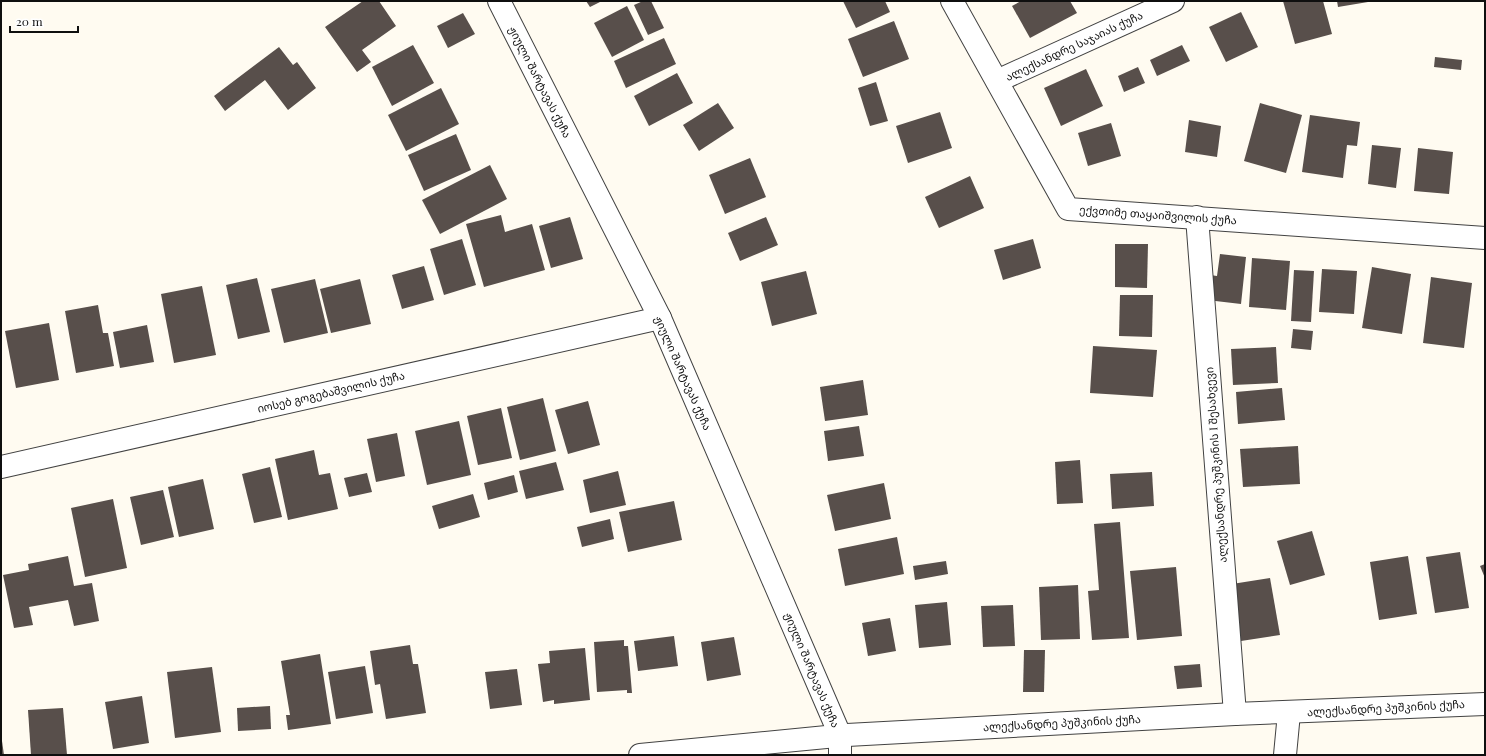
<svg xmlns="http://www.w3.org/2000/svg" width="1486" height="756" viewBox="0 0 1486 756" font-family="'Playfair Display','Noto Sans Georgian',serif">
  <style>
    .building { fill: #584f4b }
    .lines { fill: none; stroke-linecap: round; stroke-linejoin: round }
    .minor-casing { stroke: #424242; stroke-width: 24 }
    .tertiary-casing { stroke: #424242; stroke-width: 24 }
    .minor { stroke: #fff; stroke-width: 22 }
    .tertiary { stroke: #fff; stroke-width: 22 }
    .labels { text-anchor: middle; stroke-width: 4; stroke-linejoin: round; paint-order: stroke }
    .street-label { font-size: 11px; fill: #0f0f0f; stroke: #fff }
  </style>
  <rect width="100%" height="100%" fill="#fffbf1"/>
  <g class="building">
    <polygon points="363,1 379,1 396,26 362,50 371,62 357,72 325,27"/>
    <polygon points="586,1 602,1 590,7"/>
    <polygon points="643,1 651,1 664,28 648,35 634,5"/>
    <polygon points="843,1 885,1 890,12 856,28"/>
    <polygon points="1021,1 1070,1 1077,13 1030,38 1012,6"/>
    <polygon points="1283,1 1323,1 1332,34 1295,44"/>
    <polygon points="1337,1 1367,1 1368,2 1338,7"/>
    <polygon points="627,6 644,40 612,57 594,23"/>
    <polygon points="1241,12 1258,47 1226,62 1209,27"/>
    <polygon points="463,13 475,34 448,48 437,26"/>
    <polygon points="894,21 909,59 863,77 848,39"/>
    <polygon points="664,38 676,64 626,88 614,61"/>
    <polygon points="413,45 434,83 392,106 372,67"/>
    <polygon points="1182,45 1190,61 1157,76 1150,60"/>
    <polygon points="279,47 293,65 297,62 316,88 288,110 265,80 225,111 214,96"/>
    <polygon points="1435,57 1462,60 1461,70 1434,67"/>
    <polygon points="1138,67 1145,83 1124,92 1118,76"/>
    <polygon points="1086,69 1103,106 1061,126 1044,88"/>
    <polygon points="677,73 693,103 649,126 634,96"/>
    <polygon points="876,82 888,121 870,126 858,88"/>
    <polygon points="441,88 459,124 406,151 388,115"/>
    <polygon points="718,103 734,128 699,151 683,125"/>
    <polygon points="1260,103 1302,115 1286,173 1244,161"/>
    <polygon points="940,112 952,148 908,163 896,126"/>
    <polygon points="1310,115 1360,122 1357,146 1347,145 1343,178 1302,172"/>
    <polygon points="1189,120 1221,126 1217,157 1185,152"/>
    <polygon points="1111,123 1121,156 1088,166 1078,133"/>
    <polygon points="456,134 471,170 424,191 408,155"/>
    <polygon points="1372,145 1401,148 1396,188 1368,184"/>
    <polygon points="1418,148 1453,152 1449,194 1414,191"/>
    <polygon points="750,158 766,197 725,214 709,175"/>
    <polygon points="490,165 507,199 440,234 422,200"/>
    <polygon points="970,176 984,208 939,228 925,197"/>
    <polygon points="501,215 505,232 532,224 545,270 484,287 466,224"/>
    <polygon points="570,217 583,259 551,268 539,226"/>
    <polygon points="766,217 778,245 740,261 728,233"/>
    <polygon points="462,239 476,285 444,295 430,249"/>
    <polygon points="1033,239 1041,268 1003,280 994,250"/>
    <polygon points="1115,244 1148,244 1147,288 1115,287"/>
    <polygon points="1220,254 1246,257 1241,304 1207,300 1210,275 1217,276"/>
    <polygon points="1252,258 1290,261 1286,310 1249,307"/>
    <polygon points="424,266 434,300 402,309 392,275"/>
    <polygon points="1372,267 1411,274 1402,334 1362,328"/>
    <polygon points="1322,269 1357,271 1354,314 1319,312"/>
    <polygon points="1294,270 1314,271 1311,322 1291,321"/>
    <polygon points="806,271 817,314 772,326 761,282"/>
    <polygon points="1431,277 1472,283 1464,348 1423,343"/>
    <polygon points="257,278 270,332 238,339 226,285"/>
    <polygon points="315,279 328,333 284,343 271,289"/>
    <polygon points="360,279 371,324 331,333 320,289"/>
    <polygon points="202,286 216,355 174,363 161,294"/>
    <polygon points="1120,295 1153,295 1152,337 1119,336"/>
    <polygon points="98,305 103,333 108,333 114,366 76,373 65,311"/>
    <polygon points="49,323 59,380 16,388 5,331"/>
    <polygon points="147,325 154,362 120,368 113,332"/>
    <polygon points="1293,329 1313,331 1311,350 1291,348"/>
    <polygon points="1093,346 1157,350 1153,397 1090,393"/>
    <polygon points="1276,347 1278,383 1233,385 1231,349"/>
    <polygon points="863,380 868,415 825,421 820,387"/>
    <polygon points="1282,388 1285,420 1238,424 1236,392"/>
    <polygon points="543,398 556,451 520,460 507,407"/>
    <polygon points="588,401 600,445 568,454 555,410"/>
    <polygon points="501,408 512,458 478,465 467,416"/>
    <polygon points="459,421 471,475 427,485 415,431"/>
    <polygon points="859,426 864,456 828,461 824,431"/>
    <polygon points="397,433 405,476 376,482 367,439"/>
    <polygon points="1298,446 1300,484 1243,487 1240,449"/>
    <polygon points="314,450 319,475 330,473 338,509 288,520 275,459"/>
    <polygon points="1080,460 1083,503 1057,504 1055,462"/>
    <polygon points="556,462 564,490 526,499 519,471"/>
    <polygon points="270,467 282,517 254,523 242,474"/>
    <polygon points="618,471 626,505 590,513 583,480"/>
    <polygon points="1152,472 1154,506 1112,509 1110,474"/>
    <polygon points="367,473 372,492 349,497 344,478"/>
    <polygon points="514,475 518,492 488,500 484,483"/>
    <polygon points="203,479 214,529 179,537 168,487"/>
    <polygon points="884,483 891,519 835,531 827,495"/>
    <polygon points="163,490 174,537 141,545 130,497"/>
    <polygon points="473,494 480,517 439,529 432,506"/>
    <polygon points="113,499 127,568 85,577 71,508"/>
    <polygon points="674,501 682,540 628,552 619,512"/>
    <polygon points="610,519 614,539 582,547 577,527"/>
    <polygon points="1120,522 1129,638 1092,640 1088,591 1099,590 1094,524"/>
    <polygon points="1312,531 1325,575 1290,585 1277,541"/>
    <polygon points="897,537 904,574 845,586 838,549"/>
    <polygon points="1460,552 1469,608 1435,613 1426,557"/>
    <polygon points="68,556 74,586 92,583 99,621 74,626 68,600 29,607 33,625 14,628 3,575 29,570 28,564"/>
    <polygon points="1408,556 1417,614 1379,620 1370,562"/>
    <polygon points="946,561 948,574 915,580 913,566"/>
    <polygon points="1485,564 1485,578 1480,566"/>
    <polygon points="1176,567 1182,636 1137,640 1130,571"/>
    <polygon points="1270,578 1280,635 1241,641 1232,584"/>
    <polygon points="1078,585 1080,639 1041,640 1039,587"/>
    <polygon points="947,602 951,645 919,648 915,605"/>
    <polygon points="1013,605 1015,646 983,647 981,606"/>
    <polygon points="890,618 896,651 868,656 862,623"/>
    <polygon points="674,636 678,666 638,671 634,641"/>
    <polygon points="734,637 741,675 707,681 701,642"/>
    <polygon points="624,640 624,646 628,646 632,693 627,693 627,690 597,692 594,642"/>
    <polygon points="410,645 413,664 418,664 426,713 386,719 380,684 375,685 370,651"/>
    <polygon points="585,648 590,700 554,704 554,700 543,702 538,664 550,663 549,651"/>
    <polygon points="1024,650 1045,650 1044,692 1023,692"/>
    <polygon points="320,654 331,724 288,730 286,715 290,715 281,661"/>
    <polygon points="1200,664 1202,687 1177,689 1174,666"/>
    <polygon points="365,666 373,713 336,719 328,672"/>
    <polygon points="212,667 221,732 175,738 167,672"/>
    <polygon points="517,669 522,705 490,709 485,672"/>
    <polygon points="142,696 149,743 113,749 105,702"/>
    <polygon points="270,706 271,729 238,731 237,708"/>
    <polygon points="63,708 67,755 31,755 28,710"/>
    <polygon points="1,741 2,741 4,755 1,755"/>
  </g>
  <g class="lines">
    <defs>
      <g id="minor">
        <polyline points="952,1 1068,209 1485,238"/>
        <polyline points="997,81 1173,1"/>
        <polyline points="1197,217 1235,714"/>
        <polyline points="1,467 660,318"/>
        <polyline points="840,755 840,735"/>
        <polyline points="1285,755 1289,713"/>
      </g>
      <g id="tertiary">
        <polyline points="499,1 660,318 840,735"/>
        <polyline points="640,755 847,735 1235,714 1485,704"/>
      </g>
    </defs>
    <use href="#minor" class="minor-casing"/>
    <use href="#tertiary" class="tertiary-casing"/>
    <use href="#minor" class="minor"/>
    <use href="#tertiary" class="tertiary"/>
  </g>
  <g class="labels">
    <g class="street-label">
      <text transform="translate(1074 46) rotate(-25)" y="4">ალექსანდრე საჯაიას ქუჩა</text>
      <text transform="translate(540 82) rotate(63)" y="4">ჟიული შარტავას ქუჩა</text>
      <text transform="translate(1158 215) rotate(4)" y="4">ექვთიმე თაყაიშვილის ქუჩა</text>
      <text transform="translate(683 373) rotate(66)" y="4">ჟიული შარტავას ქუჩა</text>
      <text transform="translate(331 392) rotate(-13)" y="4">იოსებ გოგებაშვილის ქუჩა</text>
      <text transform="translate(1216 465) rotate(-94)" y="4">ალექსანდრე პუშკინის I შესახვევი</text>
      <text transform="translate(812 670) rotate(67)" y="4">ჟიული შარტავას ქუჩა</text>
      <text transform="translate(1386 708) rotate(-3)" y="4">ალექსანდრე პუშკინის ქუჩა</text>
      <text transform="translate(1062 723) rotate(-3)" y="4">ალექსანდრე პუშკინის ქუჩა</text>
    </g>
  </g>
  <rect width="1486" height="756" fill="none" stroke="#0f0f0f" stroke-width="4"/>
  <path d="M10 26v6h68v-6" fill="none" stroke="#0f0f0f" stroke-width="2"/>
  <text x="16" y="26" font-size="12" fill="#0f0f0f" stroke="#ffffff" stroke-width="3" paint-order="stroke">20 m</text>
</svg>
